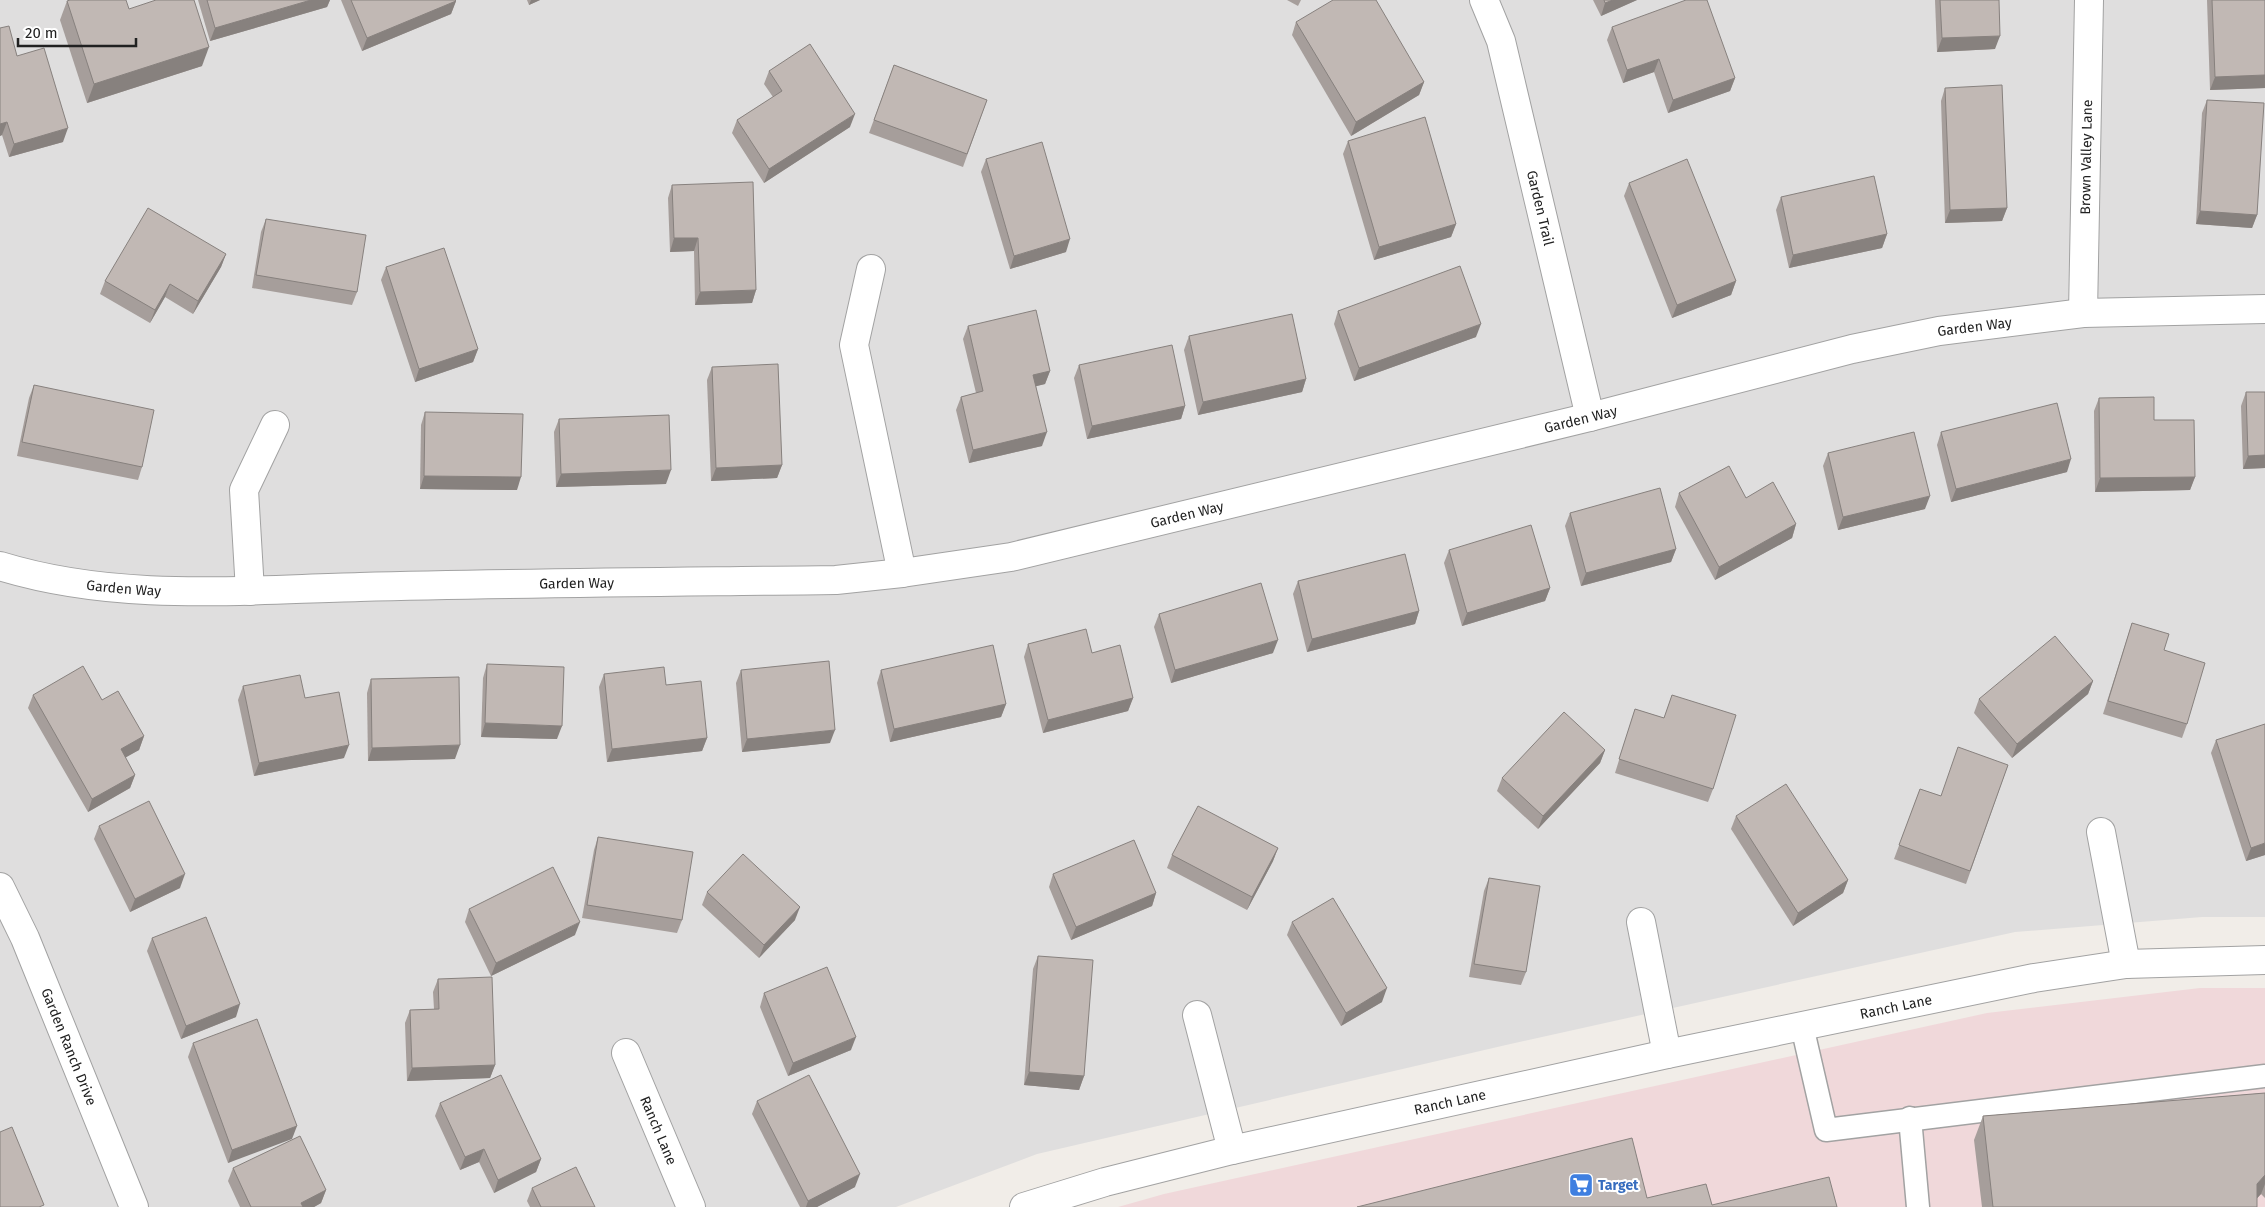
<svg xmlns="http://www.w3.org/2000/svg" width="2265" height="1207" viewBox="0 0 2265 1207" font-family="'Fira Sans',sans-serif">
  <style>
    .residential { fill: #dfdede }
    .commercial { fill: #f0d8da }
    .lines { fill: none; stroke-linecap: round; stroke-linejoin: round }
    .lane-casing { stroke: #a2a2a2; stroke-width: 25 }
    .street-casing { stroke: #a2a2a2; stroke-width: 30 }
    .lane { stroke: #fff; stroke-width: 22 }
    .street { stroke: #fff; stroke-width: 28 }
    .wall { fill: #a69e9b }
    .shaded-wall { fill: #87817e }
    .building { fill: #c1b8b4; stroke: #87817e }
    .labels { text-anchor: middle; stroke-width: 4; stroke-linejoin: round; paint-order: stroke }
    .street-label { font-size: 14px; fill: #212121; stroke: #fff }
    .shop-label { font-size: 14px; font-weight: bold; fill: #366cbe; stroke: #fff; text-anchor: start }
  </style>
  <rect width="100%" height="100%" fill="#f1ede8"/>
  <polygon class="residential" points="0,0 2265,0 2265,917 2202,917 2015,932 1506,1045 1037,1154 896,1207 0,1207"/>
  <polygon class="commercial" points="2200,988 2265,988 2265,1207 1118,1207 1164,1194 1987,1013"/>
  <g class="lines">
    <defs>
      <g id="lane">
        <polyline points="1802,1026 1826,1130 2265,1076"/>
        <polyline points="1910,1118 1918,1207"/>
      </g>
      <g id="street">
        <path id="s1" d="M1484 0 1501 41 1590 417"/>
        <polyline points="871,269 854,345 902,573"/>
        <path id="s2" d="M2083 313 2089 0"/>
        <path id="s3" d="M0 566C117 602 239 590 360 587 519 583 677 582 836 580L902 573 1011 557 1590 417 1852 349 1939 331 2083 313 2265 309"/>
        <polyline points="250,591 244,490 275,425"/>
        <polyline points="2101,832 2126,964"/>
        <path id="s4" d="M0 887 25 938 134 1207"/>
        <polyline points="1641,922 1667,1054"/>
        <polyline points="1197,1015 1232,1150"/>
        <path id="s5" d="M626 1053 691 1207"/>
        <path id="s6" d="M1024 1207 1105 1182 1232 1150 1667 1054 2034 978 2126 964 2265 960"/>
      </g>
    </defs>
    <use href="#lane" class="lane-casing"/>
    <use href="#street" class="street-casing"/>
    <use href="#lane" class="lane"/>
    <use href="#street" class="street"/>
  </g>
  <g class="wall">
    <polygon points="198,0 330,0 327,7 210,41"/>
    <polygon points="341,0 455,0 456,1 451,14 362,51"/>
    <polygon points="527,0 540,0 529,5"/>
    <polygon points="1287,0 1301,0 1298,6"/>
    <polygon points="1593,0 1637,0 1601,16"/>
    <polygon points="1935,0 1999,0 1995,49 1937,52"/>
    <polygon points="2207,0 2265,0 2265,88 2210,90"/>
    <polygon points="67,1 129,9 202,66 87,103 60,20"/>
    <polygon points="1296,22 1424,82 1419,95 1351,136 1292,35"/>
    <polygon points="1612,27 1735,78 1730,91 1668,113 1654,72 1623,83 1607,40"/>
    <polygon points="0,28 17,56 63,142 9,157 2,135 0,136"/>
    <polygon points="894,65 987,100 963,167 869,133"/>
    <polygon points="769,71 850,127 764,183 732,133 737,120 773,97 764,84"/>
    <polygon points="1945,88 2007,208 2002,221 1945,223 1941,101"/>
    <polygon points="2207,100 2257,215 2252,228 2196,224 2202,113"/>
    <polygon points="1348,141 1456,224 1451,237 1374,260 1343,154"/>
    <polygon points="986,159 1066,252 1010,269 981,172"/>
    <polygon points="1629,183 1736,281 1731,295 1672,318 1624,196"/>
    <polygon points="672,185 756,290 752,303 695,305 694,251 670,252 668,198"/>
    <polygon points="1781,197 1887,234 1882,248 1789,268 1776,210"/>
    <polygon points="266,219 357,292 352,305 252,288 261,232"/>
    <polygon points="226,254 221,267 193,314 165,297 150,323 100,294 105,281"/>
    <polygon points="386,267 478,349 473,362 415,382 381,280"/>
    <polygon points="1338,311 1476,337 1354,381 1334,324"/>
    <polygon points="968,326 1050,371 1045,384 1036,386 1042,446 969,463 956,410 961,397 976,393 963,339"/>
    <polygon points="1189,336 1306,379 1302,392 1198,415 1184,350"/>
    <polygon points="1079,365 1185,406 1181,419 1087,439 1074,378"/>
    <polygon points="712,367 782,465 777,478 711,481 707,380"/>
    <polygon points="34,385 142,467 138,480 17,456 29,398"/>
    <polygon points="2246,392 2265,392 2265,468 2243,469 2241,406"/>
    <polygon points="2099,398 2195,477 2190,490 2095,492 2094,411"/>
    <polygon points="425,412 517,490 420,489 421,425"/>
    <polygon points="559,419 666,484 556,487 554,432"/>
    <polygon points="1941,432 2067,472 1951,502 1937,445"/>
    <polygon points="1828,453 1925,509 1838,530 1823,466"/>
    <polygon points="1679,493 1796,524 1792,538 1715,580 1675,507"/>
    <polygon points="1570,513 1676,549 1671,562 1581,586 1565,526"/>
    <polygon points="1449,550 1550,588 1545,601 1462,626 1444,563"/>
    <polygon points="1298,581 1419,611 1415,624 1307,652 1293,594"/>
    <polygon points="1159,614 1273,653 1171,683 1154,627"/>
    <polygon points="2132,623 2164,650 2187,724 2182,738 2103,714"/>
    <polygon points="1028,644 1092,653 1133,698 1128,711 1043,733 1024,657"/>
    <polygon points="487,664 557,739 481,737 483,678"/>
    <polygon points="741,670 830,743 742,752 736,683"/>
    <polygon points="881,670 1006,704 1001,717 890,742 877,683"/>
    <polygon points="604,674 666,685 707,738 702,751 607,762 599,687"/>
    <polygon points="371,679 455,759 368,761 367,693"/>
    <polygon points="2093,681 2088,694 2012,758 1974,713 1979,699"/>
    <polygon points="243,686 305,698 344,758 254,776 238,700"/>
    <polygon points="33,695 102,700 144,736 139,750 125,757 135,775 130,788 88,812 28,708"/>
    <polygon points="1672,695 1713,789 1708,802 1615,773 1635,709 1664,718"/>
    <polygon points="2216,740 2265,855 2246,861 2211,753"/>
    <polygon points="1605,750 1600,763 1538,829 1497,791 1502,778"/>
    <polygon points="2008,765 1966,884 1894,859 1920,789 1941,796"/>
    <polygon points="1736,816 1848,880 1843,893 1793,926 1731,829"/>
    <polygon points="99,826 180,888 130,912 94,839"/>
    <polygon points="598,837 682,920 677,933 582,918 594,850"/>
    <polygon points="1278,848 1273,861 1247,910 1167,868 1172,855"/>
    <polygon points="1053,874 1156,893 1152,906 1071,940 1049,887"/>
    <polygon points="1489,878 1526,972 1521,985 1469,977 1484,891"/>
    <polygon points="707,892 795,920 759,958 702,905"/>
    <polygon points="469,909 575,935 491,976 465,922"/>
    <polygon points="1292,922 1382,1002 1341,1026 1287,935"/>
    <polygon points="152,938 236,1017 181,1039 147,951"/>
    <polygon points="1038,956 1084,1076 1079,1090 1024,1085 1033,969"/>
    <polygon points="438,979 495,1065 490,1078 407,1081 405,1023 410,1010 434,1009 433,992"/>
    <polygon points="764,993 851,1050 788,1076 760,1007"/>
    <polygon points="193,1043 297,1126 228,1163 188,1057"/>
    <polygon points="2265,1093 2265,1198 2261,1194 2257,1198 2257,1207 1982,1207 1974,1140 1983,1116"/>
    <polygon points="757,1101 855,1187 817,1207 800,1207 752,1114"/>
    <polygon points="440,1103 541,1159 536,1172 494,1193 479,1162 460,1170 435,1116"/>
    <polygon points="233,1168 326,1190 321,1203 314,1207 240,1207 228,1181"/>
    <polygon points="532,1188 595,1207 530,1207 527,1201"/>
  </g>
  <g class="shaded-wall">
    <polygon points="311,0 330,0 327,7 210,41 215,28"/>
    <polygon points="531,0 540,0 529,5"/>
    <polygon points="1613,0 1637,0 1601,16 1605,3"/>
    <polygon points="456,1 451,14 362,51 367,38"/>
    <polygon points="2000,36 1995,49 1937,52 1942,38"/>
    <polygon points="209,47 202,66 87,103 94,84"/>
    <polygon points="1659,59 1654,72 1623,83 1627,70"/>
    <polygon points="2265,75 2265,88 2210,90 2215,77"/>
    <polygon points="1735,78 1730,91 1668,113 1673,100"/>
    <polygon points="1424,82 1419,95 1351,136 1356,122"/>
    <polygon points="855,114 850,127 764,183 769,169"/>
    <polygon points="7,122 2,135 0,136 0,124"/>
    <polygon points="68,128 63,142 9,157 14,144"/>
    <polygon points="2007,208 2002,221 1945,223 1950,210"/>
    <polygon points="2200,211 2257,215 2252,228 2196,224"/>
    <polygon points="1456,224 1451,237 1374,260 1379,247"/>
    <polygon points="1887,234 1882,248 1789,268 1793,255"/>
    <polygon points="674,238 698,238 694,251 670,252"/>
    <polygon points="1070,239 1066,252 1010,269 1014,256"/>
    <polygon points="226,254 221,267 193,314 198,301"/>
    <polygon points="1736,281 1731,295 1672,318 1677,305"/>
    <polygon points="170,284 165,297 150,323 155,310"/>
    <polygon points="756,290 752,303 695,305 700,292"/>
    <polygon points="1481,324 1476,337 1354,381 1359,368"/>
    <polygon points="478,349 473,362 415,382 419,369"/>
    <polygon points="1050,371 1045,384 1029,388 1033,375"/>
    <polygon points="1306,379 1302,392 1198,415 1203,402"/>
    <polygon points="1185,406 1181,419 1087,439 1092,426"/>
    <polygon points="1047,432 1042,446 969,463 973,450"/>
    <polygon points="2265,455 2265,468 2243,469 2248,456"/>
    <polygon points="2071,459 2067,472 1951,502 1956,489"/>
    <polygon points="782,465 777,478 711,481 716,468"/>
    <polygon points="671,470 666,484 556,487 561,474"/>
    <polygon points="424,476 521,477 517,490 420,489"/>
    <polygon points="2195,477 2190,490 2095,492 2100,478"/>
    <polygon points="1930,496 1925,509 1838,530 1843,517"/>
    <polygon points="1796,524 1792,538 1715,580 1719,567"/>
    <polygon points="1676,549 1671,562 1581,586 1586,573"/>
    <polygon points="1550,588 1545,601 1462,626 1467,613"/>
    <polygon points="1419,611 1415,624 1307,652 1312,639"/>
    <polygon points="1278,640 1273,653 1171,683 1175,670"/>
    <polygon points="2093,681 2088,694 2012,758 2017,744"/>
    <polygon points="1133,698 1128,711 1043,733 1048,720"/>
    <polygon points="1006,704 1001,717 890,742 894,729"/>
    <polygon points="485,723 562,726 557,739 481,737"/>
    <polygon points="835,730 830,743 742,752 747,739"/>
    <polygon points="144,736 139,750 116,763 121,749"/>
    <polygon points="707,738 702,751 607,762 612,749"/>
    <polygon points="349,745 344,758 254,776 259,763"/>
    <polygon points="460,745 455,759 368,761 372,748"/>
    <polygon points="1605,750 1600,763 1538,829 1543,816"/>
    <polygon points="135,775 130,788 88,812 92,799"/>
    <polygon points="2265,843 2265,855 2246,861 2251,848"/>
    <polygon points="1278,848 1273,861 1247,910 1252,897"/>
    <polygon points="185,874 180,888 130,912 135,899"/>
    <polygon points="1848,880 1843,893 1793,926 1798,913"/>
    <polygon points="1156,893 1152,906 1071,940 1076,927"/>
    <polygon points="800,907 795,920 759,958 764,945"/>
    <polygon points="580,922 575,935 491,976 496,963"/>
    <polygon points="1387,988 1382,1002 1341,1026 1346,1013"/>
    <polygon points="240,1004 236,1017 181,1039 186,1026"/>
    <polygon points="856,1037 851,1050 788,1076 793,1063"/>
    <polygon points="495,1065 490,1078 407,1081 412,1068"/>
    <polygon points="1029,1072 1084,1076 1079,1090 1024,1085"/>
    <polygon points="297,1126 292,1139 228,1163 232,1150"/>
    <polygon points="484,1149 479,1162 460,1170 465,1157"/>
    <polygon points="541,1159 536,1172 494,1193 498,1180"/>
    <polygon points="860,1174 855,1187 817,1207 806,1207 808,1201"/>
    <polygon points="2265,1175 2265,1184 2261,1194 2249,1207 2257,1184"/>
    <polygon points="326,1190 321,1203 314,1207 299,1207 301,1203"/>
  </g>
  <g class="building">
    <polygon points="70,0 126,0 129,9 156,0 194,0 209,47 94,84 67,1"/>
    <polygon points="207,0 311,0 215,28"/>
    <polygon points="351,0 455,0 456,1 367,38"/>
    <polygon points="1333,0 1376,0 1424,82 1356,122 1296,22"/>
    <polygon points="1604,0 1613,0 1605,3"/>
    <polygon points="1686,0 1707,0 1735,78 1673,100 1659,59 1627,70 1612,27"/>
    <polygon points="1940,0 1999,0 2000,36 1942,38"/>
    <polygon points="2212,0 2265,0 2265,75 2215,77"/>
    <polygon points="9,26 17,56 44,48 68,128 14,144 7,122 0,124 0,28"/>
    <polygon points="810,44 855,114 769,169 737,120 782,91 769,71"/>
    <polygon points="894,65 987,100 967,154 874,120"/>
    <polygon points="2002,85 2007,208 1950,210 1945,88"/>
    <polygon points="2207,100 2264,103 2257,215 2200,211"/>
    <polygon points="1425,117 1456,224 1379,247 1348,141"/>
    <polygon points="1042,142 1070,239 1014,256 986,159"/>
    <polygon points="1687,159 1736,281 1677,305 1629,183"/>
    <polygon points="1874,176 1887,234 1793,255 1781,197"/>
    <polygon points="753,182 756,290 700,292 698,238 674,238 672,185"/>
    <polygon points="148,208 226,254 198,301 170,284 155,310 105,281"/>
    <polygon points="266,219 366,235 357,292 256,275"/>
    <polygon points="444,248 478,349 419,369 386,267"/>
    <polygon points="1460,266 1481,324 1359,368 1338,311"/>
    <polygon points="1036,310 1050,371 1033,375 1047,432 973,450 961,397 983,391 968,326"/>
    <polygon points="1292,314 1306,379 1203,402 1189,336"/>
    <polygon points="1172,345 1185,406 1092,426 1079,365"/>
    <polygon points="778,364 782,465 716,468 712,367"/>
    <polygon points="34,385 154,410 142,467 22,442"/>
    <polygon points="2246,392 2265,392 2265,455 2248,456"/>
    <polygon points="2154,397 2154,420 2194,420 2195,477 2100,478 2099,398"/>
    <polygon points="2057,403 2071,459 1956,489 1941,432"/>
    <polygon points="425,412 523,414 521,477 424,476"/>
    <polygon points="669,415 671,470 561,474 559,419"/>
    <polygon points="1914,432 1930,496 1843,517 1828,453"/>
    <polygon points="1729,466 1746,498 1773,482 1796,524 1719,567 1679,493"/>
    <polygon points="1660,488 1676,549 1586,573 1570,513"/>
    <polygon points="1531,525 1550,588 1467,613 1449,550"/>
    <polygon points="1405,554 1419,611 1312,639 1298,581"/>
    <polygon points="1261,583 1278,640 1175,670 1159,614"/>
    <polygon points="2132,623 2169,634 2164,650 2205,663 2187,724 2108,701"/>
    <polygon points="1086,629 1092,653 1120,645 1133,698 1048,720 1028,644"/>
    <polygon points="2055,636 2093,681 2017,744 1979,699"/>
    <polygon points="993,645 1006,704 894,729 881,670"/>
    <polygon points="829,661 835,730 747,739 741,670"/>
    <polygon points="487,664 564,667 562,726 485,723"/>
    <polygon points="83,666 102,700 118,691 144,736 121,749 135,775 92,799 33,695"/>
    <polygon points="664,667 666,685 701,681 707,738 612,749 604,674"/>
    <polygon points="300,675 305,698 339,692 349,745 259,763 243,686"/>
    <polygon points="459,677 460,745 372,748 371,679"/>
    <polygon points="1672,695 1736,715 1713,789 1619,759 1635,709 1664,718"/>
    <polygon points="1564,712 1605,750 1543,816 1502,778"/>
    <polygon points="2265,724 2265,843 2251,848 2216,740"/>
    <polygon points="1958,747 2008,765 1970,871 1899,845 1920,789 1941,796"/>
    <polygon points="1786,784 1848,880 1798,913 1736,816"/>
    <polygon points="149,801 185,874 135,899 99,826"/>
    <polygon points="1198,806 1278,848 1252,897 1172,855"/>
    <polygon points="598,837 693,852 682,920 587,905"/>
    <polygon points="1134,840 1156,893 1076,927 1053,874"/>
    <polygon points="743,854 800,907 764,945 707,892"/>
    <polygon points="553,867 580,922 496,963 469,909"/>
    <polygon points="1489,878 1540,886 1526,972 1474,964"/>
    <polygon points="1333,898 1387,988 1346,1013 1292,922"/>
    <polygon points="206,917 240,1004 186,1026 152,938"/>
    <polygon points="1038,956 1093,960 1084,1076 1029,1072"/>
    <polygon points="827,967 856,1037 793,1063 764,993"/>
    <polygon points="492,977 495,1065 412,1068 410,1010 439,1009 438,979"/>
    <polygon points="257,1019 297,1126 232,1150 193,1043"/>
    <polygon points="501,1075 541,1159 498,1180 484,1149 465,1157 440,1103"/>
    <polygon points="809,1075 860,1174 808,1201 757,1101"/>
    <polygon points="2265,1093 2265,1175 2257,1184 2257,1207 1993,1207 1983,1116"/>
    <polygon points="12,1127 44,1205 39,1207 0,1207 0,1132"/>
    <polygon points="300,1136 326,1190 301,1203 303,1207 251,1207 233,1168"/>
    <polygon points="1632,1138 1647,1198 1706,1184 1712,1205 1829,1177 1837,1207 1357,1207"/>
    <polygon points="576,1167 595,1207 541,1207 532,1188"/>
  </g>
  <defs>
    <symbol id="supermarket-square" viewBox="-11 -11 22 22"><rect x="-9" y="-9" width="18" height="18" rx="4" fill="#3f7fe0" stroke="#fff"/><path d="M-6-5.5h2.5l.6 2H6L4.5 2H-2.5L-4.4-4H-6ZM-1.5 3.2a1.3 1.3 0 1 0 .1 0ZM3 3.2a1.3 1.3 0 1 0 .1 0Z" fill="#fff"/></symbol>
  </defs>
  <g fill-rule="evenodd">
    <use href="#supermarket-square" x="1567" y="1171" width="28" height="28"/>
  </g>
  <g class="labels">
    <g class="street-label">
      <text dy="5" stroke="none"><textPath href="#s2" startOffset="156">Brown Valley Lane</textPath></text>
      <text dy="5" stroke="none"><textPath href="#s1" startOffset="216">Garden Trail</textPath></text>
      <text dy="5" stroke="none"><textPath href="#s3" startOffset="2006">Garden Way</textPath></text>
      <text dy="5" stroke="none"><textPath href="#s3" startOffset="1601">Garden Way</textPath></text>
      <text dy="5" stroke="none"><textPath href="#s3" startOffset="1196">Garden Way</textPath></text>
      <text dy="5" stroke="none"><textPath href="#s3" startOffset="579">Garden Way</textPath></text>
      <text dy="5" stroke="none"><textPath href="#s3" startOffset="126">Garden Way</textPath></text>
      <text dy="5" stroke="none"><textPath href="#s6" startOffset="895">Ranch Lane</textPath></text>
      <text dy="5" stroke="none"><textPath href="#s4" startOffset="174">Garden Ranch Drive</textPath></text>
      <text dy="5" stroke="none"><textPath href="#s6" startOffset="439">Ranch Lane</textPath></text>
      <text dy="5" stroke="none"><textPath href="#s5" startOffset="84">Ranch Lane</textPath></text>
    </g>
    <g class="shop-label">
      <text x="1598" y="1190">Target</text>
    </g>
  </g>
  <path d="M18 38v8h118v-8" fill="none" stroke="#212121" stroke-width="2.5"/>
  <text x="25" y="38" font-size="15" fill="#212121" stroke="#ffffff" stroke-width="4" paint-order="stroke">20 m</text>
</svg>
